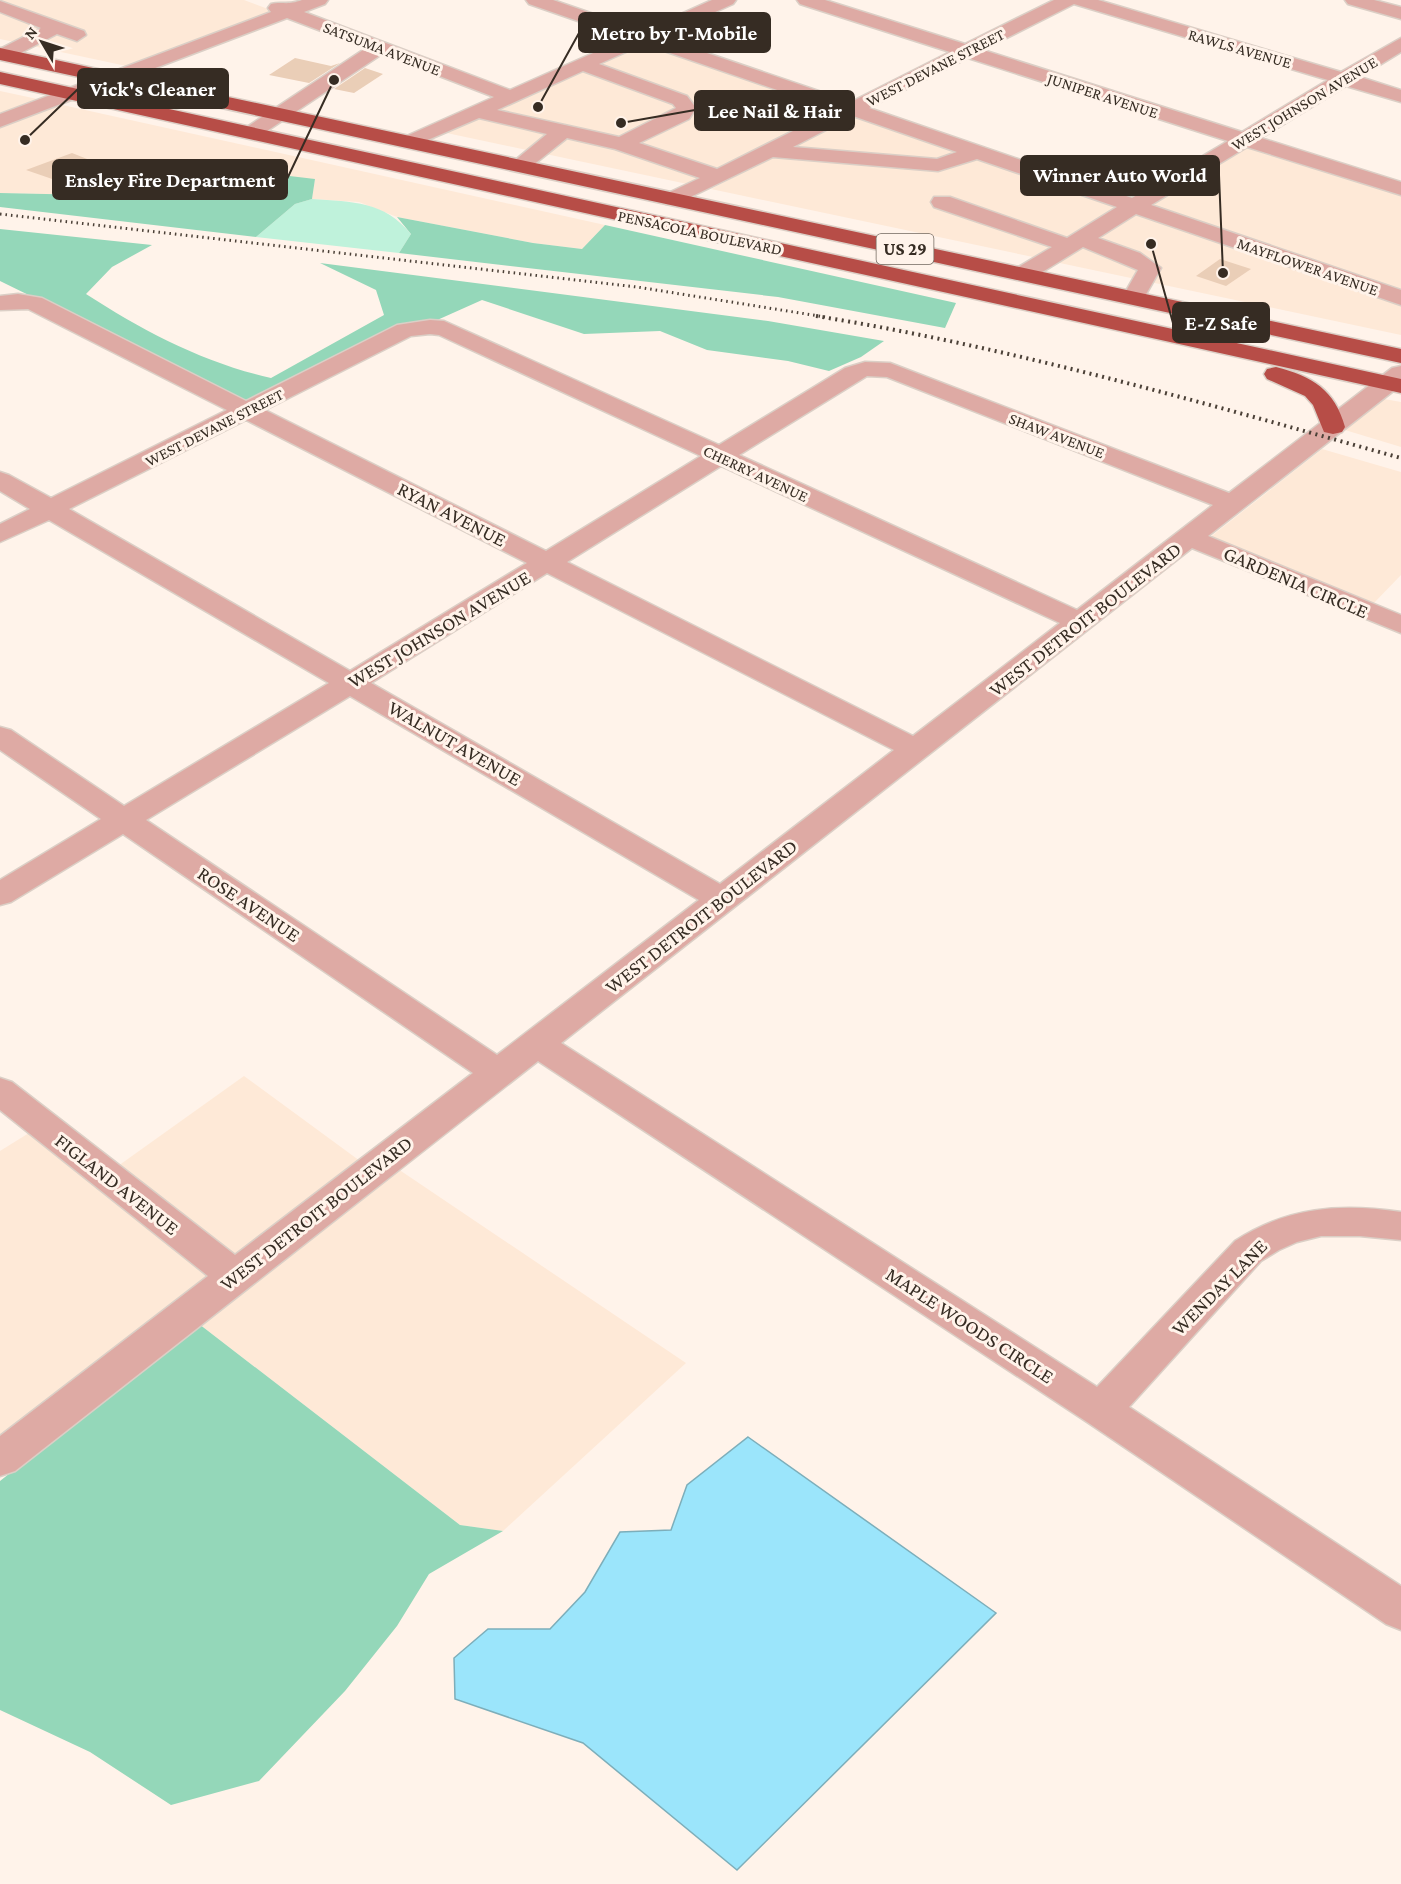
<svg xmlns="http://www.w3.org/2000/svg" width="1401" height="1884" viewBox="0 0 1401 1884" font-family="'Crimson Pro',serif">
  <style>
    .built { fill: #fee9d7 }
    .green { fill: #bff2db }
    .forest { fill: #94d7b9 }
    .water { fill: #9be5fb; stroke: #7daeba; stroke-width: 1.5 }
    .building { fill: #eaceb7 }
    .lines { fill: none; stroke-linecap: round; stroke-linejoin: round }
    .minor-casing { stroke: #dbcfc6; stroke-width: 3 }
    .highway-casing { stroke: #dbcfc6; stroke-width: 3 }
    .minor { fill: #deaaa4; fill-rule: evenodd }
    .highway { fill: #b74d47; fill-rule: evenodd }
    .rail-far1 { stroke: #4b4037; stroke-width: 3; stroke-dasharray: 1.5 4; stroke-linecap: butt }
    .rail { stroke: #4b4037; stroke-width: 4; stroke-dasharray: 2 4.5; stroke-linecap: butt }
    .labels { text-anchor: middle; stroke-width: 6; stroke-linejoin: round; paint-order: stroke }
    .far-street-label { font-size: 16px; fill: #362c23; stroke: #fff3ea }
    .shield { fill: #fff3ea; stroke: #72685f; stroke-width: 1.5 }
    .shield-label { font-size: 18px; font-weight: bold; fill: #362c23 }
    .street-label { font-size: 20px; fill: #362c23; stroke: #fff3ea }
    .leader { fill: none; stroke: #362c23; stroke-width: 2 }
    .callout-dot { fill: #362c23; stroke: #fff3ea; stroke-width: 2 }
    .callout { fill: #362c23; stroke: #362c23; stroke-width: 2 }
    .callout-label { font-size: 21px; text-anchor: middle; font-weight: bold; fill: #fff }
  </style>
  <rect width="100%" height="100%" fill="#fff3ea"/>
  <g class="built">
    <polygon points="0,0 244,0 276,12 131,67 0,39"/>
    <polygon points="643,42 839,109 692,185 442,132"/>
    <polygon points="0,91 42,100 0,116"/>
    <polygon points="58,104 605,225 582,249 533,243 397,217 359,202 312,199 315,179 254,176 183,197 0,193 0,126"/>
    <polygon points="859,112 1126,201 1033,257 711,189"/>
    <polygon points="1249,145 1401,194 1401,293 1146,206"/>
    <polygon points="1136,212 1401,304 1401,335 1055,262"/>
    <polygon points="1384,399 1401,402 1401,447 1345,430"/>
    <polygon points="1322,449 1401,472 1401,575 1372,605 1209,538"/>
    <polygon points="244,1076 360,1161 234,1257 118,1166"/>
    <polygon points="29,1133 209,1276 0,1438 0,1151"/>
    <polygon points="398,1169 686,1363 503,1531 460,1525 199,1324"/>
  </g>
  <path class="green" d="M312 199C353 202 384 201 411 234L399 253 256 237 295 204Z"/>
  <g class="forest">
    <polygon points="281,175 315,179 312,199 295,204 256,237 0,207 0,193 183,197 254,176"/>
    <polygon points="397,217 533,243 582,249 605,225 956,303 945,328 778,297 399,253 411,234"/>
    <path d="M0 229 152 245 112 267 86 294C143 331 204 363 271 378L384 315 376 290 320 263 768 321 884 341 861 357 829 371 788 361 707 350 660 331 584 334 482 300 435 321H421L247 402 0 281Z"/>
    <polygon points="199,1324 460,1525 503,1531 429,1574 397,1626 345,1691 259,1781 171,1805 90,1752 0,1710 0,1481"/>
  </g>
  <polygon class="water" points="748,1437 996,1613 737,1870 583,1743 455,1699 454,1658 488,1629 550,1629 585,1592 620,1532 671,1530 687,1485"/>
  <g class="building">
    <polygon points="295,58 331,66 340,63 309,83 269,75"/>
    <polygon points="365,68 383,74 354,93 334,89"/>
    <polygon points="72,153 125,174 87,191 26,170"/>
    <polygon points="1220,259 1251,269 1226,286 1196,276"/>
  </g>
  <g class="lines">
    <defs>
      <g id="minor">
        <path d="M302 0H328L325 4 304 12 510 90 627 38 529 4 526 0H553L643 31 712 0H736L733 4 660 37 851 102 950 52 800 4 797 0H825L965 44 1054 0H1098L1341 72 1401 38V52L1360 77 1401 90V102L1346 86 1261 138 1401 182V195L1247 147 1151 205 1401 290V305L1136 214 1098 238 1140 253 1161 268 1141 303H1125L1122 298 1138 270 1083 247 1031 279H1015L1012 274 1015 269 1052 247 934 207 931 202 934 197H950L1067 238 1117 207 977 159 938 171 773 157 674 205 666 204 663 199 666 194 700 178 615 149 567 138 527 170H513L510 166 513 162 547 134 479 118 409 148 402 146 399 142 402 138 494 97 382 54 258 137H244L241 133 244 129 366 48 287 18 0 127V114L271 12 268 8 271 4C283 1 286 6 302 0ZM1074 4 1328 80 1242 132 983 50ZM644 44 835 110 717 169 639 143 689 119 696 108 687 96 599 64ZM968 58 1228 141 1132 198 869 108ZM583 71 673 104 676 108 619 137 497 110ZM853 116 957 152 937 159 793 147Z"/>
        <polygon points="1345,0 1374,0 1401,7 1401,19 1348,4"/>
        <polygon points="0,1 84,31 86,35 77,41 57,34 11,58 0,59 0,49 41,28 0,12"/>
        <path d="M18 294 42 298 246 401 397 325 430 320 444 321 719 445 845 368 865 362 890 363 1229 493 1392 368 1401 366V385L1208 536 1401 615V633L1192 548 561 1043 1097 1387 1235 1241C1287 1207 1340 1203 1401 1212V1240L1360 1236H1321L1297 1242 1279 1250 1261 1261 1129 1407 1401 1586V1630L1386 1624 1087 1422 538 1061 15 1471 0 1476V1436L208 1276 0 1110V1078L12 1082 235 1255 473 1073 123 834 11 902 0 905V880L101 819 0 750V727L11 730 124 806 329 683 49 520 0 542V524L30 509 0 491V472L9 475 51 498 227 410 28 309 0 310V296ZM430 334 439 335 701 456 546 551 265 410 411 336ZM867 376 887 377 1213 505 1077 610 739 455ZM246 420 527 563 350 671 69 509ZM721 466 1060 623 913 736 567 562ZM547 573 894 750 720 884 371 683ZM350 696 699 900 497 1055 146 820Z"/>
      </g>
      <g id="highway">
        <polygon points="0,48 1401,349 1401,363 0,60"/>
        <polygon points="0,72 1401,379 1401,393 0,84"/>
        <path d="M1276 367C1312 376 1335 390 1345 427L1342 432 1333 434 1324 432 1313 405 1305 396 1267 379 1264 374 1267 369Z"/>
      </g>
    </defs>
    <use href="#minor" class="minor-casing"/>
    <use href="#highway" class="highway-casing"/>
    <use href="#minor" class="minor"/>
    <use href="#highway" class="highway"/>
    <polyline class="rail-far1" points="0,214 637,287 825,317"/>
    <path class="rail" d="M816 316C1015 348 1207 404 1401 458"/>
  </g>
  <g class="labels">
    <g class="far-street-label">
      <text transform="translate(382 48) rotate(21)" y="6">SATSUMA AVENUE</text>
      <text transform="translate(1240 48) rotate(16)" y="6">RAWLS AVENUE</text>
      <text transform="translate(935 67) rotate(-27)" y="6">WEST DEVANE STREET</text>
      <text transform="translate(1103 95) rotate(18)" y="6">JUNIPER AVENUE</text>
      <text transform="translate(1304 103) rotate(-31)" y="6">WEST JOHNSON AVENUE</text>
      <text transform="translate(700 232) rotate(12)" y="6">PENSACOLA BOULEVARD</text>
      <text transform="translate(1308 266) rotate(19)" y="6">MAYFLOWER AVENUE</text>
      <text transform="translate(214 427) rotate(-27)" y="6">WEST DEVANE STREET</text>
      <text transform="translate(1057 435) rotate(21)" y="6">SHAW AVENUE</text>
      <text transform="translate(756 473) rotate(25)" y="6">CHERRY AVENUE</text>
    </g>
    <rect class="shield" x="876.5" y="234" width="57" height="30" rx="4.5"/>
    <g class="shield-label">
      <text x="905" y="255">US 29</text>
    </g>
    <g class="street-label">
      <text transform="translate(452 514) rotate(27)" y="7">RYAN AVENUE</text>
      <text transform="translate(1296 582) rotate(23)" y="7">GARDENIA CIRCLE</text>
      <text transform="translate(1085 619) rotate(-38)" y="7">WEST DETROIT BOULEVARD</text>
      <text transform="translate(439 629) rotate(-31)" y="7">WEST JOHNSON AVENUE</text>
      <text transform="translate(455 743) rotate(30)" y="7">WALNUT AVENUE</text>
      <text transform="translate(249 904) rotate(34)" y="7">ROSE AVENUE</text>
      <text transform="translate(701 916) rotate(-38)" y="7">WEST DETROIT BOULEVARD</text>
      <text transform="translate(117 1184) rotate(38)" y="7">FIGLAND AVENUE</text>
      <text transform="translate(316 1213) rotate(-38)" y="7">WEST DETROIT BOULEVARD</text>
      <text transform="translate(1219 1287) rotate(-45)" y="7">WENDAY LANE</text>
      <text transform="translate(970 1325) rotate(33)" y="7">MAPLE WOODS CIRCLE</text>
    </g>
  </g>
  <path class="leader" d="M538 107L579 33M25 140L78 89M621 123L695 110M1223 273L1219 175M334 80L287 179M1151 244L1173 323"/>
  <g class="callout-dot">
    <circle cx="538" cy="107" r="6"/>
    <circle cx="25" cy="140" r="6"/>
    <circle cx="621" cy="123" r="6"/>
    <circle cx="1223" cy="273" r="6"/>
    <circle cx="334" cy="80" r="6"/>
    <circle cx="1151" cy="244" r="6"/>
  </g>
  <g class="callout">
    <rect x="579" y="13" width="191" height="39" rx="6"/>
    <rect x="78" y="69" width="150" height="39" rx="6"/>
    <rect x="695" y="91" width="159" height="39" rx="6"/>
    <rect x="1021" y="156" width="198" height="39" rx="6"/>
    <rect x="53" y="160" width="234" height="39" rx="6"/>
    <rect x="1173" y="303" width="96" height="39" rx="6"/>
  </g>
  <g class="callout-label">
    <text x="674" y="40">Metro by T-Mobile</text>
    <text x="153" y="96">Vick's Cleaner</text>
    <text x="775" y="118">Lee Nail &amp; Hair</text>
    <text x="1120" y="182">Winner Auto World</text>
    <text x="170" y="187">Ensley Fire Department</text>
    <text x="1221" y="330">E-Z Safe</text>
  </g>
  <g transform="translate(42 42) rotate(309)" stroke="#fff3ea" stroke-width="4.5" paint-order="stroke">
  <path d="M0-4.5L10 22L0 15L-10 22Z" fill="#362c23"/>
  <text y="-9" font-size="16" font-weight="bold" text-anchor="middle" fill="#362c23">N</text>
  </g>
</svg>
